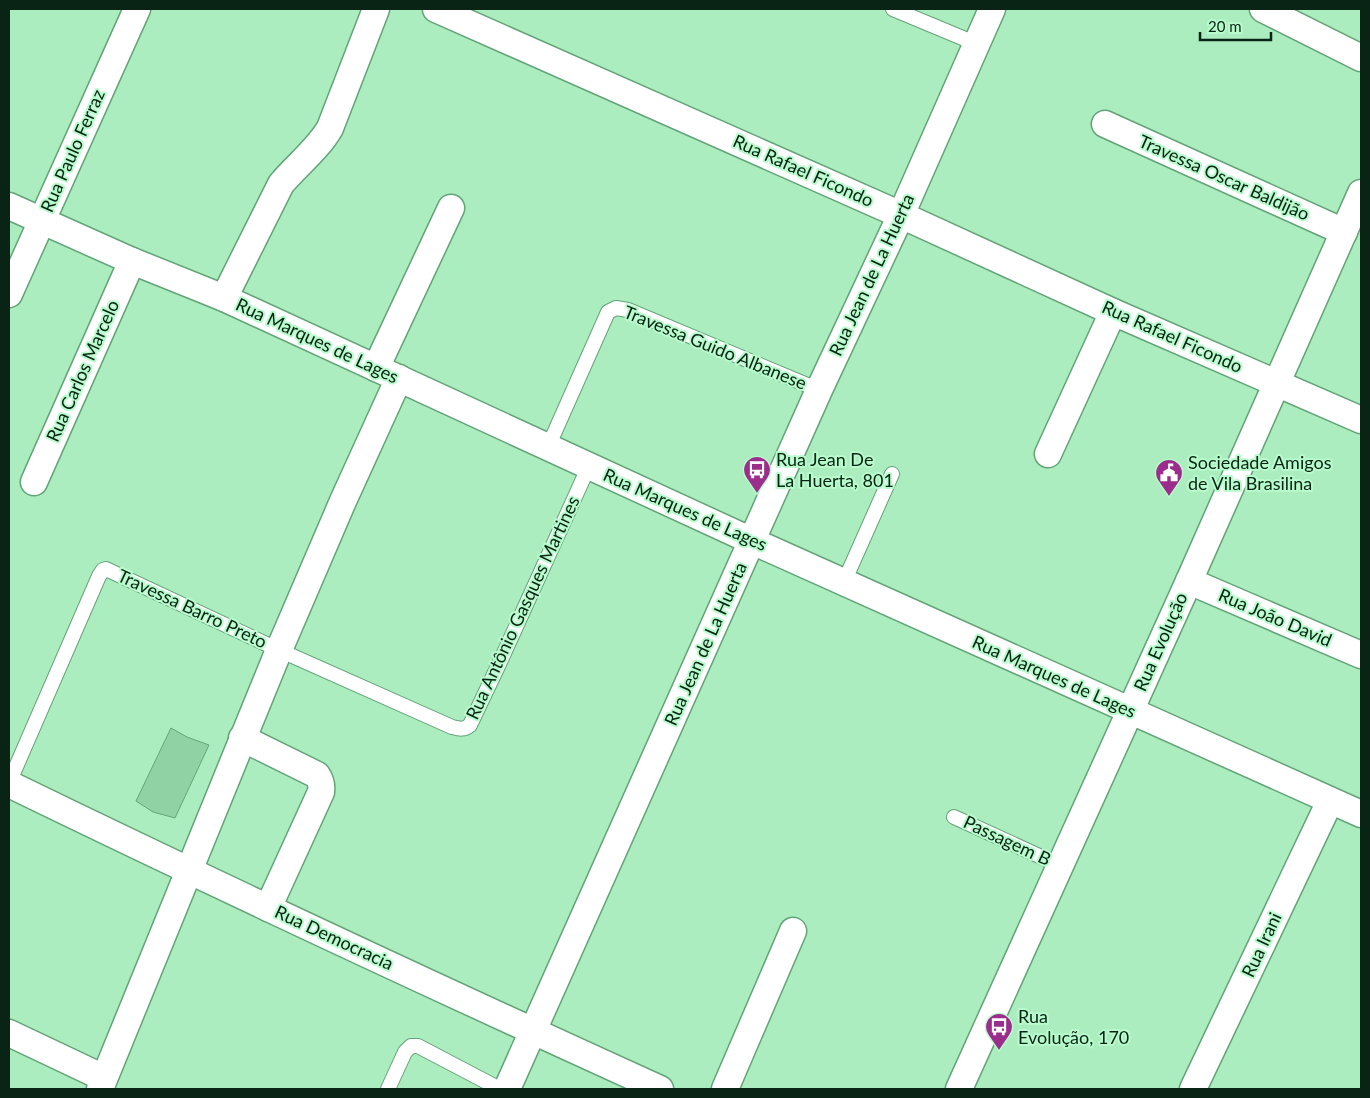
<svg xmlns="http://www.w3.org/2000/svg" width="1370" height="1098" viewBox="0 0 1370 1098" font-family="Lato,sans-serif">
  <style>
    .building { fill: #91d2a5; stroke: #65a57a }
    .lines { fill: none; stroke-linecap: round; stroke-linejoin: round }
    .lane-casing { stroke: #63a378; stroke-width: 16 }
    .street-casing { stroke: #63a378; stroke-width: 29 }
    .lane { stroke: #fff; stroke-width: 14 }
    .street { stroke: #fff; stroke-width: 26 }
    .labels { text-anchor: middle; stroke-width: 4; stroke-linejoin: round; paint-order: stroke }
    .street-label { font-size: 18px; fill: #092414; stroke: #b8fbcc }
    .poi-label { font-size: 18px; fill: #092414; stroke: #b8fbcc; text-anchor: start }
  </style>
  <rect width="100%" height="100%" fill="#abedbf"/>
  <polygon class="building" points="171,728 187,737 209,745 175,818 153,812 136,801"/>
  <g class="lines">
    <defs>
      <g id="lane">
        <polyline points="893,9 977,44"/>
        <polyline points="548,447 608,312 616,308 628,310 819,390"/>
        <polyline points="844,582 892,474"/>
        <path d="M9 783 99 576 103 570 106 569 279 650 452 727C460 729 464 730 470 725L500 662 589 466"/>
        <polyline points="954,817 1061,866"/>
        <polyline points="388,1089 405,1052 411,1046 418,1046 500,1089"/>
      </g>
      <g id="street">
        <polyline points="436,9 901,215 1113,312 1361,420"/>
        <polyline points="1263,9 1361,58"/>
        <polyline points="1105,124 1344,232"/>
        <polyline points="9,206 132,261 224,298 752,541 1361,814"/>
        <polyline points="9,294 137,9"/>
        <path d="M224 298 281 184C297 165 318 149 330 128L376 9"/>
        <polyline points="376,368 451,208"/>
        <polyline points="1048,454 1113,312"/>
        <polyline points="34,482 132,261"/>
        <polyline points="1189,581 1361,655"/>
        <path d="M242 738 317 775C321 781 322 785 321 792L268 908"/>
        <path d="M9 784C225 889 442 990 660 1089"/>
        <polyline points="9,1033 104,1078"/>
        <polyline points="100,1089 279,650 343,501 399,378"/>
        <polyline points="507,1089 819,390 901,215 992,9"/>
        <polyline points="725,1089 793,931"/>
        <polyline points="959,1089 1189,581 1361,193"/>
        <polyline points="1193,1089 1330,801"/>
      </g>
    </defs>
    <use href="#lane" class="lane-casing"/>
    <use href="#street" class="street-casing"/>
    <use href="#lane" class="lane"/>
    <use href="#street" class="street"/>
  </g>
  <defs>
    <symbol id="bus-pin" viewBox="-11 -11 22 30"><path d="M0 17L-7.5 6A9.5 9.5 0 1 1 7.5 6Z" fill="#9b2d8d" stroke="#b8fbcc"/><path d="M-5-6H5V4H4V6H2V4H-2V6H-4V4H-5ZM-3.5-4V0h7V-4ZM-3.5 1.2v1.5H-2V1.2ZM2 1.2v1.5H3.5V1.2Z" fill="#fff"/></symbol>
    <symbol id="civic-pin" viewBox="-11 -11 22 30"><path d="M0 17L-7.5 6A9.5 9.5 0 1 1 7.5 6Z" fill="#9b2d8d" stroke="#b8fbcc"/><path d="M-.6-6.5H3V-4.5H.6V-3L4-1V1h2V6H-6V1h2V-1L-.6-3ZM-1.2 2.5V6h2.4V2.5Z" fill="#fff"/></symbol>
  </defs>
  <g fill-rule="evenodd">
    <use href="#bus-pin" x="741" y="454" width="32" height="43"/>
    <use href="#civic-pin" x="1153" y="457" width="32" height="43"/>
    <use href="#bus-pin" x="983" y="1011" width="32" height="43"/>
  </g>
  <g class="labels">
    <g class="street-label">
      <text transform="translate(73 151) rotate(-66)" y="6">Rua Paulo Ferraz</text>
      <text transform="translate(803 171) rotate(24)" y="6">Rua Rafael Ficondo</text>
      <text transform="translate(1224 178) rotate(24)" y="6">Travessa Oscar Baldijão</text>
      <text transform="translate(872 275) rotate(-65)" y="6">Rua Jean de La Huerta</text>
      <text transform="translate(1172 337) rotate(24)" y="6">Rua Rafael Ficondo</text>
      <text transform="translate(317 341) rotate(25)" y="6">Rua Marques de Lages</text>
      <text transform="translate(715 348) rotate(22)" y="6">Travessa Guido Albanese</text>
      <text transform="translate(83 371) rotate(-66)" y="6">Rua Carlos Marcelo</text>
      <text transform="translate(685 510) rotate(24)" y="6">Rua Marques de Lages</text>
      <text transform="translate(523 608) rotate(-65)" y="6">Rua Antônio Gasques Martines</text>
      <text transform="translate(192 609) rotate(25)" y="6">Travessa Barro Preto</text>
      <text transform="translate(1275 618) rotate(23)" y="6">Rua João David</text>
      <text transform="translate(1161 642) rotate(-66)" y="6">Rua Evolução</text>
      <text transform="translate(706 644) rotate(-66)" y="6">Rua Jean de La Huerta</text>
      <text transform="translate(1054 677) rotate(24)" y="6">Rua Marques de Lages</text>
      <text transform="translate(1007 841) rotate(25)" y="6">Passagem B</text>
      <text transform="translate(334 938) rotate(25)" y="6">Rua Democracia</text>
      <text transform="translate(1262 945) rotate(-65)" y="6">Rua Irani</text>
    </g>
    <g class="poi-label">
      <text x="776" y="466">Rua Jean De<tspan x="776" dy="21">La Huerta, 801</tspan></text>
      <text x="1188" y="469">Sociedade Amigos<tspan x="1188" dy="21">de Vila Brasilina</tspan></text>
      <text x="1018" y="1023">Rua<tspan x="1018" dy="21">Evolução, 170</tspan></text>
    </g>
  </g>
  <rect width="1370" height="1098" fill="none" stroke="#092414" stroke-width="20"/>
  <path d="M1200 32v8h71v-8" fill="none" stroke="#092414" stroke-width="2.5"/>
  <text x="1208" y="32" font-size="15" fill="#092414" stroke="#b8fbcc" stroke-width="4" paint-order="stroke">20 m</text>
</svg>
